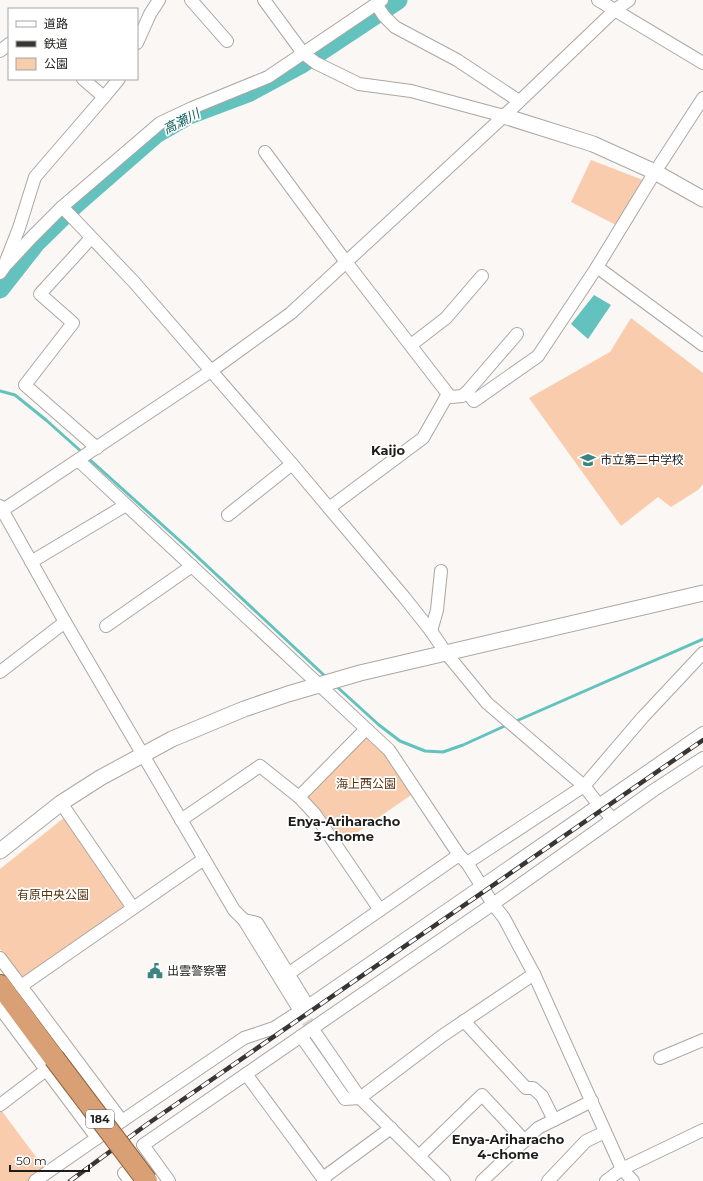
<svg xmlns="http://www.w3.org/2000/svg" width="703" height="1181" viewBox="0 0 703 1181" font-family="Montserrat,'Noto Sans JP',sans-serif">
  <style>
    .green { fill: #f8ccac }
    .water { fill: #63c2bd }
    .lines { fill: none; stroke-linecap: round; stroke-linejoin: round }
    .stream { stroke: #63c2bd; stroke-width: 3 }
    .river { stroke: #63c2bd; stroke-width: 19 }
    .minor-tunnel { stroke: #dad6d4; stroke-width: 12; stroke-dasharray: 12 6; stroke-linecap: butt }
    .minor-casing { stroke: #aaa7a4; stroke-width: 14 }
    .tertiary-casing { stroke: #aaa7a4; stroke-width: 17 }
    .trunk-casing { stroke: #91633e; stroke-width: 22 }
    .minor { stroke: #fff; stroke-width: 12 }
    .tertiary { stroke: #fff; stroke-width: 15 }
    .trunk { stroke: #d8a074; stroke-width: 20 }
    .rail-casing { stroke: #383635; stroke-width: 4.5 }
    .rail { stroke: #fff; stroke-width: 3; stroke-dasharray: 9; stroke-linecap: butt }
    .trunk-bridge-casing { stroke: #91633e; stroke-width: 22; stroke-linecap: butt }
    .trunk-bridge { stroke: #d8a074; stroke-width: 20 }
    .labels { text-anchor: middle; stroke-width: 3.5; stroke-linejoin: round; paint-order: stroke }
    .shield { fill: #fff; stroke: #626160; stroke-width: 1 }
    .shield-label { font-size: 11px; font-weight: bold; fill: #1e1d1c }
    .poi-label { font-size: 12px; fill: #1e1d1c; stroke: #fff; text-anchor: start }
    .park-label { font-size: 12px; fill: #5a3412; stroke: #fff }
    .water-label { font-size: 13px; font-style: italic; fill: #0e605d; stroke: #fff }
    .neighbourhood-label { font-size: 13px; font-weight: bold; fill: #1e1d1c; stroke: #fff }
  </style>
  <rect width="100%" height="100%" fill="#fbf7f4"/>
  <g class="green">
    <polygon points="591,160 643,180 616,225 571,202"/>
    <polygon points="631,318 703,373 703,484 698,490 671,507 658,497 621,526 529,398 610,352"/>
    <polygon points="365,736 387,752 414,793 340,844 307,798 306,794"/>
    <polygon points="65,817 123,904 123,910 25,979 21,976 0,949 0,869"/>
    <polygon points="1,1110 45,1169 28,1181 0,1181 0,1111"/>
  </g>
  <polygon class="water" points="594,295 611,305 588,339 571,324"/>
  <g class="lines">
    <g class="stream">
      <polyline points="0,391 15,395 46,420 84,454"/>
      <polyline points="88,458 189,549 326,677"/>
      <polyline points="335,685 379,725 400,741 425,751 443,752 463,745 507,725"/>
      <polyline points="514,722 703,639"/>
    </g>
    <polyline class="river" points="0,289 36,243 77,203 156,134 189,115 250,92 300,65 398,0"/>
    <polyline class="minor-tunnel" points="297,1006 316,1034"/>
    <defs>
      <g id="minor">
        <polyline points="191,0 227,41"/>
        <polyline points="264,0 303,53 316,63 359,84 411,91 504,116"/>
        <polyline points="598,0 703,63"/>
        <polyline points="376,4 384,16 395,27 457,60 519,101"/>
        <polyline points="137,43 150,14 159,0"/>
        <polyline points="0,51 9,44"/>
        <polyline points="83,79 104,97"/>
        <polyline points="265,152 346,262 448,394 452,397 462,396 467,392 474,401 538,356 597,267 655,172 703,98"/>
        <polyline points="62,207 72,217 134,282 292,464 404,597 431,631 446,653 487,703 584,786 599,805 613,819"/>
        <polyline points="91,238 40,294 73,323 25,385 97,448"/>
        <polyline points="6,261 19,228 35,177 104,97 119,79"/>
        <polyline points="597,267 703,345"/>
        <polyline points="0,273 5,266 32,237 62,207 160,123 192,108 268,77 382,0"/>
        <polyline points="411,345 446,318 482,276"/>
        <polyline points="467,392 517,334"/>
        <polyline points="78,460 389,750 459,855 467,863 493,904 504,918 534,974 622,1169 633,1181"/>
        <polyline points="0,506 65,622 234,910 244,920 297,1006"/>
        <polyline points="329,508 423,438 448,394"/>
        <polyline points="0,512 211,371 291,313 504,116 615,10 629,0"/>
        <polyline points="228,515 292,464"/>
        <polyline points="31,562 126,505"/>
        <polyline points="106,626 192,566"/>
        <polyline points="431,631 437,610 441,571"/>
        <polyline points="0,672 65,622"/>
        <polyline points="299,797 366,729"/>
        <polyline points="61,803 133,908"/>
        <polyline points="181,820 260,766 299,797 314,813 380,910"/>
        <polyline points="467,863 584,786 643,717 703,653"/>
        <polyline points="244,920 257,923 308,1006"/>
        <polyline points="0,958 122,1121"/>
        <polyline points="288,974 459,855"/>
        <polyline points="21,986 204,859"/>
        <polyline points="0,1008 97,1138"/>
        <polyline points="464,1021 526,1088 533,1088 542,1096 554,1120"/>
        <polyline points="316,1034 360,1098 444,1181"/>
        <polyline points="301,1036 345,1099 360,1098 442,1036 534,974"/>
        <polyline points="660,1058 703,1040"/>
        <polyline points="246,1074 325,1181"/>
        <polyline points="0,1105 46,1070"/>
        <polyline points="419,1156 482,1095 525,1141"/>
        <polyline points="124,1173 130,1181"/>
        <polyline points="323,1178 391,1128"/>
        <polyline points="35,1181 97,1138 244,1038 274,1028 308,1006 703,733"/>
        <polyline points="169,1181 143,1145 493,904 654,790 703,758"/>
        <polyline points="482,1181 538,1128 592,1101"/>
        <polyline points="548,1181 586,1141 605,1132"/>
        <polyline points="606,1181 622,1169 703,1130"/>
      </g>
      <g id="tertiary">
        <polyline points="504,116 593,144 655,172 703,199"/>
        <polyline points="0,851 61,803 100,778 172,739 244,709 288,694 360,673 703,593"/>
      </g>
      <polyline id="trunk" points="0,985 54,1058"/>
    </defs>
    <use href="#minor" class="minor-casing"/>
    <use href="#tertiary" class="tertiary-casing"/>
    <use href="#trunk" class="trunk-casing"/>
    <use href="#minor" class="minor"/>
    <use href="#tertiary" class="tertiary"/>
    <use href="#trunk" class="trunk"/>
    <defs>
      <polyline id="rail" points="70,1181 146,1125 703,740"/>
    </defs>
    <use href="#rail" class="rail-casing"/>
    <use href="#rail" class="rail"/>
    <defs>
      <polyline id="trunk-bridge" points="54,1058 147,1181"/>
    </defs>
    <use href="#trunk-bridge" class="trunk-bridge-casing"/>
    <use href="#trunk-bridge" class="trunk-bridge"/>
  </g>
  <defs>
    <symbol id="school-bare" viewBox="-9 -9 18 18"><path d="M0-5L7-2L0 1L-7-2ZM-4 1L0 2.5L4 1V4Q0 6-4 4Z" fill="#3c8480" stroke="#fff" stroke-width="2.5" paint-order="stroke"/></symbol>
    <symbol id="civic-bare" viewBox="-9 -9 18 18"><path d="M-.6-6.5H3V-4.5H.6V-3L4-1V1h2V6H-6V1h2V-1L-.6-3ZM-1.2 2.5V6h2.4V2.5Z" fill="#3c8480" stroke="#fff" stroke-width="2.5" paint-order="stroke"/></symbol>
  </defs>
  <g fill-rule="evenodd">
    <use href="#school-bare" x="577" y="449" width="22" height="22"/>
    <use href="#civic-bare" x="144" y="960" width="22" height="22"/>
  </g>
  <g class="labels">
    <rect class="shield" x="86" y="1110" width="28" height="18" rx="3"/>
    <g class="shield-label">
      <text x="100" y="1123">184</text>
    </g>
    <g class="poi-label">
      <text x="600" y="464">市立第二中学校</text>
      <text x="167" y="975">出雲警察署</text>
    </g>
    <g class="park-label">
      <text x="366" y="788">海上西公園</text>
      <text x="53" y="899">有原中央公園</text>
    </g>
    <g class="water-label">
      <text transform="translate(181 121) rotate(-27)" y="5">高瀬川</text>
    </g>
    <g class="neighbourhood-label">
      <text x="388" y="455">Kaijo</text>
      <text x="344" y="826">Enya-Ariharacho<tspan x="344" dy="15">3-chome</tspan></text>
      <text x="508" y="1144">Enya-Ariharacho<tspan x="508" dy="15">4-chome</tspan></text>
    </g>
  </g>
  <rect x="8" y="8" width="130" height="72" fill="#ffffff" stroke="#a5a5a4"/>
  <rect x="16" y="21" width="20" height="6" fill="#ffffff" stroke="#a5a5a4"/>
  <text x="44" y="28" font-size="12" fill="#1e1d1c">道路</text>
  <rect x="16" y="41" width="20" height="6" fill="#383635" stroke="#a5a5a4"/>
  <text x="44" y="48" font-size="12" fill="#1e1d1c">鉄道</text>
  <rect x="16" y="58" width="20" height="12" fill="#f8ccac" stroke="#a5a5a4"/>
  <text x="44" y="68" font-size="12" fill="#1e1d1c">公園</text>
  <path d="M10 1165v6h79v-6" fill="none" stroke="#1e1d1c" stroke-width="2"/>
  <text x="16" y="1165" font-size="12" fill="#1e1d1c" stroke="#ffffff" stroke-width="3" paint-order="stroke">50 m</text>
</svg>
